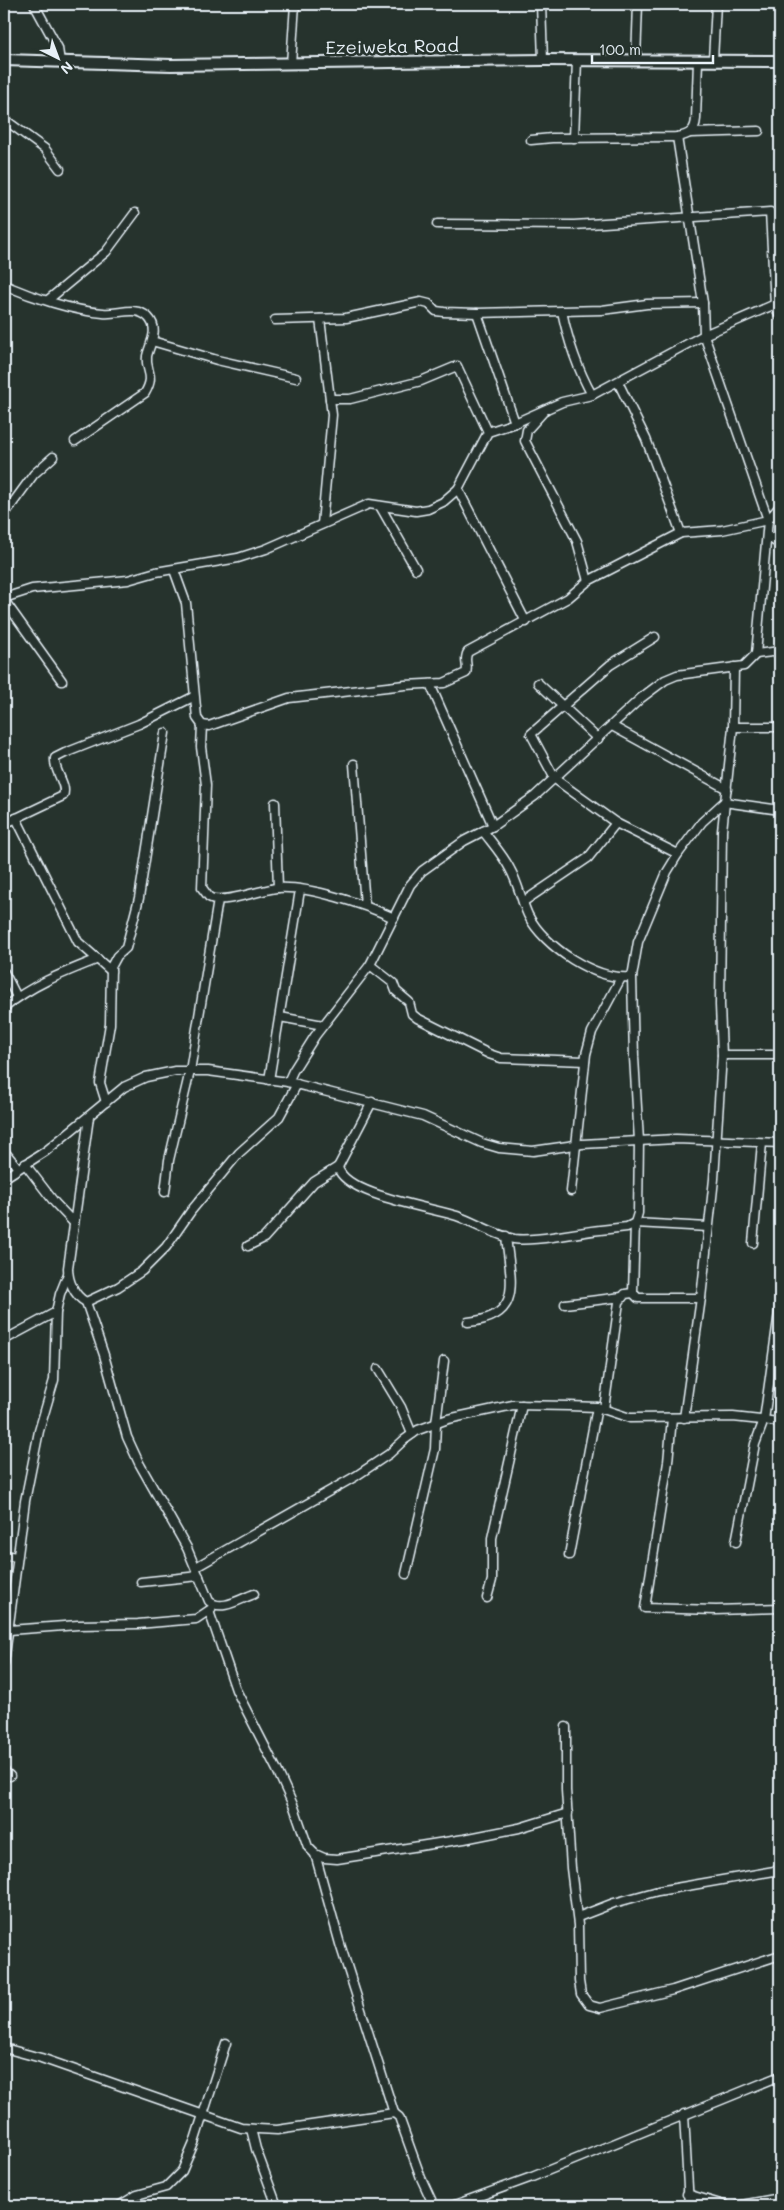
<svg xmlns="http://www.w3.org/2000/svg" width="784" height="2210" viewBox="0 0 784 2210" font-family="Mali,sans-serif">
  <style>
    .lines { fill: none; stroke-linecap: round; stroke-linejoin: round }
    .street-casing { stroke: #e8f1f8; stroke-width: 11 }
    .secondary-casing { stroke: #e8f1f8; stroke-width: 14 }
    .street { stroke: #26332d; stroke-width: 8 }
    .secondary { stroke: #26332d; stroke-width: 10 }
    .labels { text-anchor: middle; stroke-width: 5; stroke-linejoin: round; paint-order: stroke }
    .street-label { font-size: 18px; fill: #e8f1f8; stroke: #26332d }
  </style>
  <rect width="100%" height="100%" fill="#26332d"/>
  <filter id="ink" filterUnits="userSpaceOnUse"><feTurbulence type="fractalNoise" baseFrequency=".02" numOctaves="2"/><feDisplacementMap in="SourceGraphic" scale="10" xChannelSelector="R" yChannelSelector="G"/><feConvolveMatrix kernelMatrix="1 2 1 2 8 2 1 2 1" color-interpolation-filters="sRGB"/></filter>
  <g filter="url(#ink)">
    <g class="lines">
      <defs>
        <g id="street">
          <polyline points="34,4 58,48 60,62"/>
          <polyline points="541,4 543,60"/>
          <polyline points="636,60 638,4"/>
          <polyline points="713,60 716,4"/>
          <polyline points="291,64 295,4"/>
          <polyline points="4,119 45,149 60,169"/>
          <polyline points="690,133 759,131"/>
          <polyline points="574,138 577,60"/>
          <path d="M531 140 552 138 677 137C690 135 695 131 696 119L698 61"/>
          <polyline points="437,224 574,225 770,212 775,305 780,317"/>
          <path d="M4 285C32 297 73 311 103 313 118 315 135 305 148 317 160 329 150 343 147 356 145 372 156 374 145 393L75 441"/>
          <polyline points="48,300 106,252 135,213"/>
          <path d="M562 311C568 341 577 368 592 395"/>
          <polyline points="477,313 515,423"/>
          <polyline points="320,319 332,415 322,524"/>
          <polyline points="275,320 346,318 421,302 429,304 436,311 444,312 477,313 602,310 647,304 703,303"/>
          <polyline points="152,341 217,360 296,378"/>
          <polyline points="618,382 646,439 681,533"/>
          <polyline points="330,399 350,399 421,381 457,366 488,432"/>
          <polyline points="545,410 527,430 525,441 577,541 588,581"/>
          <polyline points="458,489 526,622"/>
          <polyline points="380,506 416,569"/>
          <polyline points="4,515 34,474 53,457"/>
          <polyline points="768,536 780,545"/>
          <path d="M174 570 186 603 197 718 202 725 209 726 289 698 405 685 444 683 466 673C469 666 463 659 468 652L568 598 588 581 681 533 722 530 768 520 704 335 703 303 677 137"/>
          <polyline points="4,598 32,589 128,580 156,572 238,558 266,549 369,504 416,511 428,509 443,502 458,489 488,432 515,423 562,402 592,395 704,335 780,302"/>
          <polyline points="4,600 62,681"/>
          <polyline points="655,637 610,665 531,734 555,779 616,823 678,854"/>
          <polyline points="756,654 780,651"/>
          <polyline points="538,683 598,739"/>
          <polyline points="430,684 493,826"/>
          <path d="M202 725 201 747 206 785 202 888C204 890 207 895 209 897 221 905 261 890 276 888 308 885 366 905 394 918"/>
          <polyline points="612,726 727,789"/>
          <polyline points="733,727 780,727"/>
          <polyline points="354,764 365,905"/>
          <polyline points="275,803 278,888"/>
          <polyline points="16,818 78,942 111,971"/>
          <path d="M4 824 63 796C68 784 53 771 55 758L65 753 139 724 193 697"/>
          <path d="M483 831C492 843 503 855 510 869 518 883 521 900 528 915 544 947 596 981 632 977"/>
          <polyline points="523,902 588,858 616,823"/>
          <polyline points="370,965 393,983 396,991 409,1002 412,1014 417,1018 489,1054 501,1058 585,1061"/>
          <polyline points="4,972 17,997"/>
          <path d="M4 1008C31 985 65 972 98 959"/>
          <polyline points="280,1017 323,1025"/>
          <polyline points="722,1055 780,1055"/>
          <polyline points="269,1080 300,890"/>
          <polyline points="288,1082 293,1071 315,1036 370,965 410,885 422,871 464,841 493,826 535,796 641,698 665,680 677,675 744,666 756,654 768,520 780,506"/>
          <polyline points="106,1102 100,1083 110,1024 111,967 117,956 126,948 139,898 165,733"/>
          <path d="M372 1102 338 1167C344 1195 433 1208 457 1216 476 1223 495 1235 514 1239 529 1241 545 1238 559 1236 582 1232 605 1229 627 1227L635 1223 708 1227"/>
          <path d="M89 1117 68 1268C68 1280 74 1296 86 1302L118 1287 142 1271 166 1247 191 1211 239 1153 279 1117 297 1084"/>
          <polyline points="4,1151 18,1168"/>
          <polyline points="25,1164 55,1203 74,1223"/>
          <polyline points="4,1178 46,1151 124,1087 146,1077 175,1071 208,1071 288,1082 423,1116 482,1143 499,1148 533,1151 582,1144 676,1139 780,1143"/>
          <polyline points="571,1191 586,1054 592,1032 621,978"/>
          <polyline points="165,1192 169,1160 190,1071 218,900"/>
          <polyline points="753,1243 762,1143"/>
          <polyline points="248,1246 264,1238 314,1182 338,1167"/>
          <polyline points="701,1298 638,1298 633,1293 635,1223 638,1213 639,1141 634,1057 632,977 638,942 667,872 678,854 702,822 724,802 780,810"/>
          <path d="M86 1302 104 1355 127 1437 139 1463 187 1548 209 1601C221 1612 240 1599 254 1594"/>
          <polyline points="565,1304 622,1297"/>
          <path d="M468 1322C525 1317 510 1279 506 1236"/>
          <polyline points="4,1340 56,1312"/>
          <polyline points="378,1369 401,1407 412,1434"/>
          <polyline points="604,1409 619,1302 625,1294 633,1293"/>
          <polyline points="672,1418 668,1462 645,1608 716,1610 780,1608"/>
          <polyline points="684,1418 701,1298 714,1179 722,1055 720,1005 722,831 733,727 734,667"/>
          <polyline points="736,1542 755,1444 764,1420 780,1305"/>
          <polyline points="4,1555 17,1557"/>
          <polyline points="569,1555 597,1407"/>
          <polyline points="196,1567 356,1476 389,1454 404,1440 418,1430 448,1419 513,1405 569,1406 597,1407 630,1418 733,1417 780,1422"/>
          <polyline points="406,1574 435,1449 436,1423 444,1361"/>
          <polyline points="141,1582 199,1576"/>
          <polyline points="487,1598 492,1580 492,1538 522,1405"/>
          <polyline points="209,1611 236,1690 277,1770 294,1807 308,1847 315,1854 324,1858 337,1859 464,1839 519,1828 568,1813"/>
          <polyline points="9,1630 78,1625 138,1624 184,1620 196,1619 211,1609"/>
          <polyline points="4,1663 25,1501 39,1431 54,1380 56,1312 60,1294 68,1274"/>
          <polyline points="566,1727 566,1790 571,1868 578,1925 579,1981 581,1994 589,2005 600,2008 673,1990 780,1955"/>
          <polyline points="4,1771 10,1776"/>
          <polyline points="315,1854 340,1944 394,2113"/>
          <polyline points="578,1917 614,1903 658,1891 780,1870"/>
          <polyline points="4,2048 41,2058 241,2128 277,2130 394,2113 399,2117 421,2178 434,2206"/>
          <polyline points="684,2114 689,2206"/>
          <polyline points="251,2129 256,2149 277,2206"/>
          <polyline points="687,2194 727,2206"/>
          <polyline points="119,2206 137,2195 166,2187 182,2171 194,2143 226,2043"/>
          <polyline points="452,2206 532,2177 780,2076"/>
          <polyline points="736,2206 780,2198"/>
        </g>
        <polyline id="secondary" points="4,60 171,65 543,60 780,61"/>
      </defs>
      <use href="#street" class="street-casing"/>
      <use href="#secondary" class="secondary-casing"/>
      <use href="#street" class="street"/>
      <use href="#secondary" class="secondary"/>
    </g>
  </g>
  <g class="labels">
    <g class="street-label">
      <text transform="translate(392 47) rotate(-1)" y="6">Ezeiweka Road</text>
    </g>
  </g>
  <rect width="784" height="2210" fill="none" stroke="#26332d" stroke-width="20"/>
  <rect x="10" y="10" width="764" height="2190" fill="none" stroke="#e8f1f8" stroke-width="2" filter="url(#ink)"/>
  <g transform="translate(58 58) rotate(138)" stroke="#26332d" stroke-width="4" paint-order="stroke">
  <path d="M0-4L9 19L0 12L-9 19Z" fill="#e8f1f8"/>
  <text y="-8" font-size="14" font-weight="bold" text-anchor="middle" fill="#e8f1f8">N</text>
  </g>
  <path d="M592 55v8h121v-8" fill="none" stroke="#e8f1f8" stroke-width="2.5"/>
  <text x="599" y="55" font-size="15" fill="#e8f1f8" stroke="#26332d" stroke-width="4" paint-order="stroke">100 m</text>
</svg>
